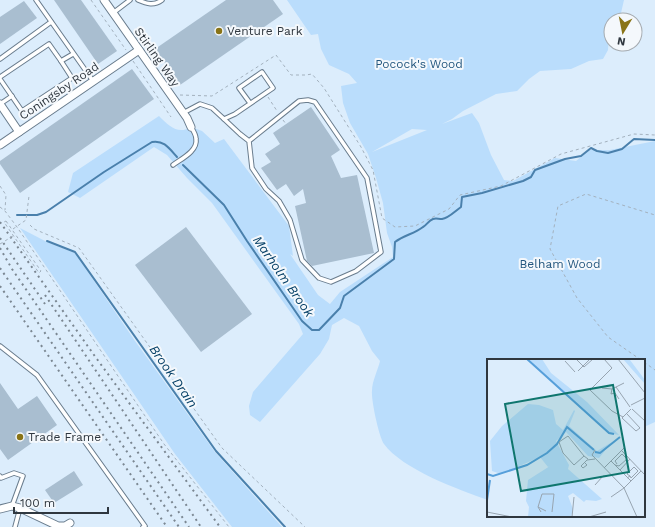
<svg xmlns="http://www.w3.org/2000/svg" width="655" height="527" viewBox="0 0 655 527" font-family="'Work Sans',sans-serif">
  <style>
    .green { fill: #baddfc; fill-rule: evenodd }
    .lines { fill: none; stroke-linecap: round; stroke-linejoin: round }
    .stream { stroke: #4a80ac; stroke-width: 2 }
    .building { fill: #a9bed0 }
    .service-casing { stroke: #697c8d; stroke-width: 5.5 }
    .minor-casing { stroke: #697c8d; stroke-width: 9 }
    .path { stroke: #a3b1be; stroke-width: 1; stroke-dasharray: 3 3; stroke-linecap: butt }
    .service { stroke: #fff; stroke-width: 3.5 }
    .minor { stroke: #fff; stroke-width: 7 }
    .rail { stroke: #7b8792; stroke-width: 2; stroke-dasharray: 2 4; stroke-linecap: butt }
    .path-bridge { stroke: #a3b1be; stroke-width: 1; stroke-dasharray: 3 3; stroke-linecap: butt }
    .poi-dot { fill: #897417; stroke: #f4f8fc; stroke-width: 1.5 }
    .labels { text-anchor: middle; stroke-width: 4; stroke-linejoin: round; paint-order: stroke }
    .poi-label { font-size: 12px; fill: #2f373f; stroke: #f4f8fc; text-anchor: start }
    .street-label { font-size: 12px; fill: #2f373f; stroke: #f4f8fc }
    .park-label { font-size: 12px; fill: #22567e; stroke: #f4f8fc }
    .water-label { font-size: 13px; font-style: italic; fill: #064067; stroke: #f4f8fc }
    .inset-river { fill: none; stroke: #569fda; stroke-width: 2 }
    .inset-road { fill: none; stroke: #97a4b0; stroke-width: 1 }
    .view { fill: #0f766e; fill-opacity: 0.15; stroke: #0f766e; stroke-width: 2 }
    .inset-edge { fill: none; stroke: #2f373f; stroke-width: 2 }
  </style>
  <rect width="100%" height="100%" fill="#dcedfc"/>
  <g class="green">
    <path d="M287 0H624L621 13 617 20H611V31L609 35 608 50 603 59 589 61 571 69 540 71 529 79 517 91 496 94 463 111 452 119 442 124 472 113 479 123 491 155 504 180 513 181 555 158 576 161 589 150H610L655 141V422L644 427V360H488V500C459 490 402 469 384 444 379 437 371 400 372 391 372 381 378 370 380 361L372 351 359 326 344 318 332 325 329 339 320 354 260 422 250 415 249 406 253 392 303 334 299 324 212 203 187 178 167 155 154 147 80 198 68 192 73 173 159 116C169 126 178 135 191 127L202 131 215 143 224 139 289 226 293 256 290 254 318 295 330 304 340 292 393 257 392 247 387 233 383 203 376 178 368 154 350 123 343 103 341 86 357 83 349 74 329 65 321 49 318 34 311 35ZM412 129 427 130 372 152Z"/>
    <polygon points="20,228 47,242 75,253 135,341 215,452 282,527 232,527 175,454"/>
  </g>
  <g class="lines">
    <g class="stream">
      <path d="M183 165 224 205 247 241 302 321 312 330H319L340 308 344 296 394 259 395 242C404 235 414 234 423 227 427 225 428 221 433 219 436 218 438 219 442 219 449 218 455 211 461 207L462 197 482 193 523 181 531 177 535 170 565 159 581 156 591 148 597 151 608 153 622 149 634 139 655 140"/>
      <path d="M17 215H37L46 212 104 172 152 142C164 140 169 148 177 157"/>
      <polyline points="47,241 75,252 216,451 285,527"/>
    </g>
  </g>
  <g class="building">
    <polygon points="54,0 81,0 117,51 98,64"/>
    <polygon points="226,0 273,0 283,14 180,85 155,49"/>
    <polygon points="24,1 37,18 0,44 0,17"/>
    <polygon points="132,69 154,99 20,193 0,164 0,161"/>
    <polygon points="311,107 340,150 331,156 341,178 357,175 374,253 312,266 307,261 295,206 306,203 303,189 294,196 286,184 277,190 261,168 271,162 265,154 280,144 273,133"/>
    <polygon points="186,227 252,314 201,352 135,265"/>
    <polygon points="0,383 18,409 37,396 57,425 8,460 0,449"/>
    <polygon points="74,471 83,485 54,503 45,490"/>
  </g>
  <g class="lines">
    <defs>
      <g id="service">
        <polyline points="36,0 93,81"/>
        <path d="M138 0C147 4 154 6 162 0"/>
        <polyline points="113,13 130,0"/>
        <polyline points="0,59 51,22"/>
        <polyline points="0,77 49,44 61,61 73,54"/>
        <polyline points="0,79 22,111 72,78 61,61"/>
        <polyline points="0,104 12,96"/>
        <polyline points="183,113 200,104 212,108 224,119 235,114 273,88 262,72 239,88 250,103"/>
        <polyline points="224,119 240,134 249,141 299,101 308,100 315,102 367,178 381,252 356,271 331,282 319,278 302,260 290,220 279,201 266,189 252,168 249,141"/>
        <path d="M173 165C181 159 198 151 196 139 196 135 193 130 191 127"/>
        <polyline points="0,346 37,375 145,526 143,527"/>
        <polyline points="0,476 1,478 14,473 23,476 12,506"/>
        <polyline points="15,527 20,508"/>
      </g>
      <g id="minor">
        <polyline points="104,0 187,118 191,127"/>
        <polyline points="0,104 19,132"/>
        <polyline points="0,145 139,50"/>
        <polyline points="0,509 12,506 20,508 58,526 65,526 70,523"/>
      </g>
    </defs>
    <use href="#service" class="service-casing"/>
    <use href="#minor" class="minor-casing"/>
    <g class="path">
      <polyline points="91,0 126,50"/>
      <polyline points="133,61 171,117"/>
      <polyline points="180,95 212,96 276,55 291,75 306,75 312,74 324,88 361,147 373,170 382,218 395,227 415,226 449,209 460,195 501,186 561,154 634,134 655,135"/>
      <polyline points="268,97 277,111"/>
      <polyline points="283,120 286,124"/>
      <polyline points="0,186 6,195 5,210"/>
      <polyline points="0,207 5,211 17,227 164,444 229,527"/>
      <polygon points="6,221 41,271 39,273 4,222"/>
      <polyline points="30,225 34,229 79,248 222,448 305,527"/>
      <polyline points="13,229 26,220 29,196"/>
      <polyline points="641,360 608,337 577,298 550,249 558,206 586,194 655,215"/>
      <polyline points="644,362 655,370"/>
    </g>
    <use href="#service" class="service"/>
    <use href="#minor" class="minor"/>
    <g class="rail">
      <polyline points="0,222 94,355 220,527"/>
      <polyline points="0,238 45,304"/>
      <polyline points="0,248 12,269 189,527"/>
      <polyline points="0,268 179,527"/>
      <polyline points="0,286 167,527"/>
      <polyline points="45,295 201,527"/>
    </g>
    <polyline class="path-bridge" points="0,244 13,236"/>
  </g>
  <g class="poi-dot">
    <circle cx="219" cy="31" r="4"/>
    <circle cx="20" cy="437" r="4"/>
  </g>
  <g class="labels">
    <g class="poi-label">
      <text x="227" y="35">Venture Park</text>
      <text x="28" y="441">Trade Frame</text>
    </g>
    <g class="street-label">
      <text transform="translate(157 57) rotate(55)" y="4">Stirling Way</text>
      <text transform="translate(59 91) rotate(-34)" y="4">Coningsby Road</text>
    </g>
    <g class="park-label">
      <text x="419" y="68">Pocock's Wood</text>
      <text x="560" y="268">Belham Wood</text>
    </g>
    <g class="water-label">
      <text transform="translate(284 276) rotate(55)" y="5">Marholm Brook</text>
      <text transform="translate(174 376) rotate(55)" y="5">Brook Drain</text>
    </g>
  </g>
  <g transform="translate(487 359)">
    <rect width="158" height="158" fill="#dcedfc"/>
    <path d="M41 0H55L64 14 100 43 132 76 122 74ZM136 0 143 1 158 21V25ZM41 45 52 46 66 51 69 65 76 71 87 51 88 52 82 67 110 92 125 83 112 99 101 97 79 73 69 82 82 106 81 110 115 140 109 142 99 141 97 143 86 134 81 137 86 150 84 158H41L42 148 39 142 41 121 63 107 61 108 53 98 14 115 5 112 3 82 15 67Z" fill="#baddfc"/>
    <path class="inset-river" d="M40 0 122 74 127 75M108 93 113 94 133 78M0 115 6 117 40 106 60 94 70 85 80 68 107 91M0 141 3 121"/>
    <path class="inset-road" d="M89 0 97 8 106 0M117 0 125 9 103 31 125 52 136 58M131 0 158 34M78 2 88 13M91 12 103 0M129 28 143 48M115 29 125 30 137 24M125 30 124 35 128 34 132 40M144 46 158 39M145 50 158 62M140 55 153 69 149 72 135 59 144 50M108 91 105 96 137 129 150 158M135 92 158 116M97 97 81 77 72 83 76 94 87 106 97 97 101 100M124 102 144 122M97 103 100 106 96 109 94 107 100 101 108 100M128 106 132 107 140 100 135 95 128 102 130 105M117 109 138 88M133 111 143 100M140 119 143 117 140 115 147 108 151 112 144 119 143 117M108 126 116 117H120M137 129 154 112M124 138 137 129M51 148 55 135H67L65 153M0 153 25 158M54 153 51 148 59 152M85 158 87 138M102 158 119 153"/>
    <path class="view" d="M126 26 142 113 34 132 18 45Z"/>
    <rect width="158" height="158" class="inset-edge"/>
  </g>
  <g transform="translate(623 32) rotate(190)"><circle r="19" fill="#f4f8fc" stroke="#a5abb0"/>
  <path d="M0-3L7 15L0 10L-7 15Z" fill="#897417"/>
  <text y="-6" font-size="11" font-weight="bold" text-anchor="middle" fill="#2f373f">N</text>
  </g>
  <path d="M14 507v6h94v-6" fill="none" stroke="#2f373f" stroke-width="2"/>
  <text x="20" y="507" font-size="12" fill="#2f373f" stroke="#f4f8fc" stroke-width="3" paint-order="stroke">100 m</text>
</svg>
